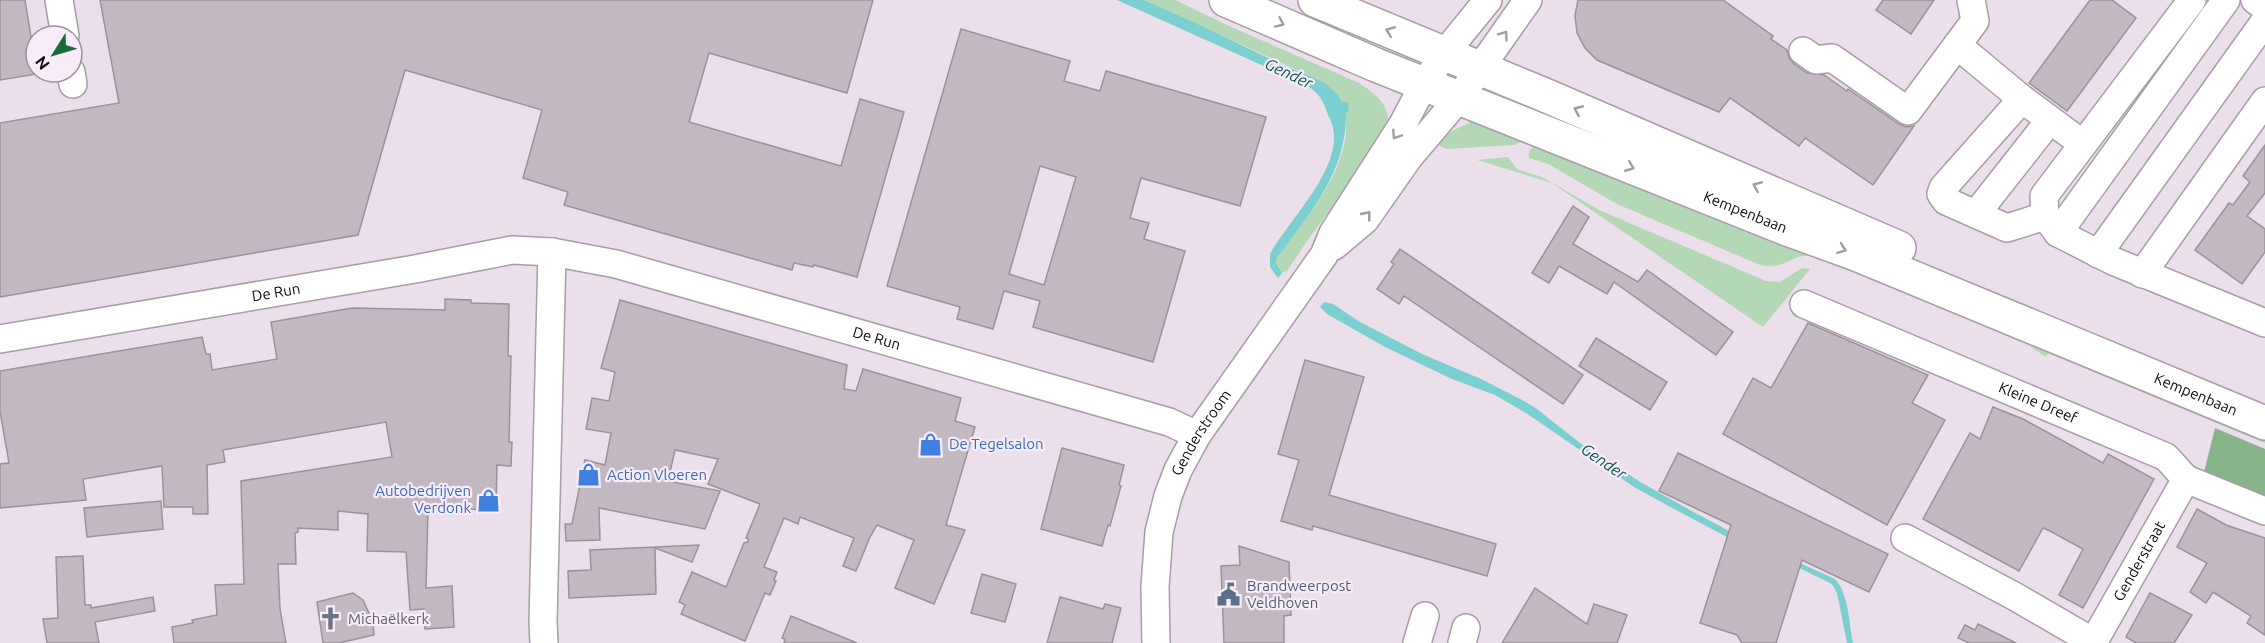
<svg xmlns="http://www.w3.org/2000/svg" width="2265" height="643" viewBox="0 0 2265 643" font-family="Ubuntu,sans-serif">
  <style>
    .green { fill: #b4d7b5 }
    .forest { fill: #85b588 }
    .water { fill: #7bcfd0 }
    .building { fill: #c2b8c2; stroke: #9b919b; stroke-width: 1.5; fill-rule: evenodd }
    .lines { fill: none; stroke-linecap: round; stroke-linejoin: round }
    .minor-casing { stroke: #a79da7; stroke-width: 30 }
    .major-casing { stroke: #a79da7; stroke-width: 36 }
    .minor { stroke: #fff; stroke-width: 27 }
    .major { stroke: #fff; stroke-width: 33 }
    .oneway { stroke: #9f9e9f }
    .labels { text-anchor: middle; stroke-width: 4.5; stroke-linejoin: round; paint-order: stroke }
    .street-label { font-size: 15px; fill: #100c10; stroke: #f7ecf7 }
    .shop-label { font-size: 15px; fill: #366cbe; stroke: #f7ecf7; text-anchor: start }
    .service-label { font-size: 15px; fill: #4e5e75; stroke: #f7ecf7; text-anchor: start }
    .worship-label { font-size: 15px; fill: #5b616d; stroke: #f7ecf7; text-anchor: start }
    .water-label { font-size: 16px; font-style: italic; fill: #055455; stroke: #f7ecf7 }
  </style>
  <rect width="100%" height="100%" fill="#eadfea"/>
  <g class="green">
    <path d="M1144 0H1175L1229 26 1359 83C1377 95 1391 105 1388 130 1386 153 1339 198 1324 218 1311 235 1299 253 1287 271L1282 273 1276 263V259C1302 223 1337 185 1345 140 1347 130 1345 121 1346 112L1349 113 1341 101 1310 76Z"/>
    <polygon points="1471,122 1485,123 1522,138 1521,142 1514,145 1447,149 1440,146 1439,144 1450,132"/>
    <path d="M1535 144 1622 175 1886 275 2265 433V443L2048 353 2046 357 2030 346 1816 256C1793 252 1784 271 1760 265L1617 204 1548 164 1529 158V152Z"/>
    <polygon points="1508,157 1517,169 1542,177 1601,211 1766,281 1780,282 1802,268 1810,269 1763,327 1552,183 1477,160"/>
  </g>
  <polygon class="forest" points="2215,428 2265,449 2265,500 2203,476"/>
  <g class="water">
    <path d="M1117 0H1144L1191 21 1285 66 1310 76 1326 84 1338 95 1341 101 1348 103 1349 113 1346 112C1347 172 1310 213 1276 259V263L1282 273 1278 278 1270 267V254C1290 217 1350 162 1330 119 1323 103 1323 96 1306 85Z"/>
    <path d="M1324 302 1333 304 1360 322 1422 354 1481 379 1524 401 1537 409 1580 443 1642 483 1688 509 1731 532 1835 579C1849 594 1849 624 1853 643H1847L1837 593 1832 584 1783 560 1727 537 1674 509 1634 487 1526 413 1495 395 1452 379 1385 347 1327 314 1320 307Z"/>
  </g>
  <g class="building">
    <polygon points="0,0 25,0 37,74 0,80"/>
    <polygon points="100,0 873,0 847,93 709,53 689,122 841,166 860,99 904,112 857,277 814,265 813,267 794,263 792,270 564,205 568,192 523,178 542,110 405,70 358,235 0,297 0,123 119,103"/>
    <polygon points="1578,0 1723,0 1773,36 1771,39 1787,50 1789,58 1794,64 1807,73 1824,75 1847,91 1848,89 1899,124 1906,127 1914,126 1873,185 1805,138 1799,146 1730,98 1719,112 1597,60 1585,48 1577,33 1575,15"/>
    <polygon points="1883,0 1934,0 1911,34 1876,10"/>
    <polygon points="2090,0 2112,0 2136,18 2067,111 2029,83"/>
    <path d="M961 29 1070 61 1064 81 1100 91 1106 71 1266 117 1240 206 1141 178 1130 218 1149 223 1144 239 1185 251 1153 362 1033 327 1040 301 1004 291 993 329 957 319 960 307 887 286ZM1040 166 1076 177 1044 285 1009 274Z"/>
    <polygon points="2265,145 2265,193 2247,216 2265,229 2265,252 2242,284 2195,250 2229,203 2233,205 2250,182 2243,176"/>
    <polygon points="1573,206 1589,217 1573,244 1638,282 1647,270 1733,332 1716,355 1614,282 1607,294 1559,266 1549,283 1532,273"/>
    <polygon points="1400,249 1583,375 1563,404 1404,296 1399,304 1377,289 1394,264 1391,262"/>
    <polygon points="445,299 471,300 471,303 509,304 508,356 511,356 509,442 512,442 511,466 497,465 496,510 428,508 426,588 452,586 454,627 425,629 424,609 410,610 406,552 367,551 368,514 338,511 338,530 298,528 298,532 295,533 296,564 278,564 280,609 286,643 174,643 172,627 193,623 192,620 217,615 215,585 244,584 241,481 392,457 386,422 223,450 225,462 207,465 208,514 193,514 193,507 164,507 162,466 83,479 86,500 0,508 0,464 9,463 0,411 0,371 202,337 206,354 210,354 212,370 277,359 271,322 352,308 445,310"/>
    <polygon points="620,300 847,365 844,389 856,391 863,369 961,398 955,421 975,427 946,525 965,530 934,604 895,588 914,540 877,525 870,537 856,571 843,566 854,538 800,517 798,524 784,518 764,567 777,572 774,580 776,581 770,595 765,593 745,641 681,614 685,605 679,602 692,572 726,587 744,543 748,542 748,538 746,538 760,504 708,484 718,459 675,450 668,481 720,491 705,529 599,508 600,540 566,541 565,524 572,524 585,460 605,465 611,433 586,429 592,398 609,401 615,372 601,368"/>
    <polygon points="1808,323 1928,375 1912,403 1945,420 1887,525 1723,434 1753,378 1771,388"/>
    <polygon points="1596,338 1667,382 1650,410 1579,366"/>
    <polygon points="1305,360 1364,377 1329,495 1496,544 1487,576 1313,526 1312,530 1281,521 1299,460 1278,454"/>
    <polygon points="1993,407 2023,419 2103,463 2108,454 2154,479 2083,608 2059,595 2083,549 2050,531 2043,528 2019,571 1923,519 1970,433 1980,439"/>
    <polygon points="1062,448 1124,465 1119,485 1121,486 1110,526 1108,525 1102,546 1041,529"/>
    <polygon points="1678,453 1888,554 1869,592 1802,560 1776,643 1742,643 1737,635 1700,623 1731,525 1659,491"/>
    <polygon points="161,501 163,529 87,537 84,508"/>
    <polygon points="2197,509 2226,525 2265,538 2265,635 2247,623 2251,616 2213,592 2206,603 2190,592 2207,563 2177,547"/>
    <polygon points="699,545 692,562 655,548 656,594 569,598 568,571 591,570 590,550"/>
    <polygon points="1239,546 1289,562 1291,615 1284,616 1284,643 1224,643 1221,566 1240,565"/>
    <polygon points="83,556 85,605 91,605 91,608 153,597 155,611 95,622 99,643 47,643 43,619 58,618 56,557"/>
    <polygon points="982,574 1016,584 1005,622 971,613"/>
    <polygon points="1535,588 1587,624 1594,604 1627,615 1617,643 1502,643"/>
    <polygon points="353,593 363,600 373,622 374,635 339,643 323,643 317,602"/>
    <polygon points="2150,593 2192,615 2174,643 2136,643 2126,637"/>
    <polygon points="1060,597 1103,609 1105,604 1121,608 1112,643 1047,643"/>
    <polygon points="791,616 857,643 784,643 785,639 782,638"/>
    <polygon points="1978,624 2016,643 1969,643 1958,638 1965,625 1975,630"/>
  </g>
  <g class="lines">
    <defs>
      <g id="minor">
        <polyline points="59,0 65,36"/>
        <polyline points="2192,0 2044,196 2045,216 2058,233 2113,261 2265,323"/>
        <polyline points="2255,0 2265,7"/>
        <polyline points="1957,45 2022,99 2083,144"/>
        <polyline points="1803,51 1816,60 1832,58 1908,111 1975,21 1971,0"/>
        <polyline points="71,72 73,84"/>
        <polyline points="2022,99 1943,188 1941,194 1946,201 2007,228 2045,216"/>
        <polyline points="1976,214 2050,120"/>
        <polyline points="2058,233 2226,0"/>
        <polyline points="1334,246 1365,220 1409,157 1459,98 1528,0"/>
        <polyline points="2098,254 2265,21"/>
        <polyline points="2142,274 2265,101"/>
        <path id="s1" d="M1804 304 2166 457 2186 479 2265 511"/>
        <path id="s2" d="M0 339 415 269 512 250 552 252 616 264 1169 422 1197 435"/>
        <polyline points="1905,538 2014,596 2095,643"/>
        <polyline points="544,643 543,622 552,252"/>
        <path id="s3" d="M1156 643 1155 587 1159 532 1168 496 1178 470 1197 435 1324 255 1333 233 1403 124 1424 84 1444 54 1488 0"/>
        <polyline points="1417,643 1425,616"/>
        <polyline points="1462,643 1466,628"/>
        <path id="s4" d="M2093 643 2186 479"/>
      </g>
      <g id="major">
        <path id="s5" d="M1226 0 1376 65 1787 229 1856 254 2265 423"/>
        <polyline points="1315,0 1547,96 1899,248"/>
      </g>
    </defs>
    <use href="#minor" class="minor-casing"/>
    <use href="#major" class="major-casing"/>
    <use href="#minor" class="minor"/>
    <use href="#major" class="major"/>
  </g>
  <defs><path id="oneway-chevron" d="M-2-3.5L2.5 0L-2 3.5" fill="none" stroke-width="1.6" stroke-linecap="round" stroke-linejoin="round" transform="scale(1.5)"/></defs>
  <g class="oneway">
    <use href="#oneway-chevron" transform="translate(1280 23) rotate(24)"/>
    <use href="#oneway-chevron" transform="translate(1390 31) rotate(-158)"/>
    <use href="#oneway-chevron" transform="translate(1504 35) rotate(-54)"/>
    <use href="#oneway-chevron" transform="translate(1578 110) rotate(-157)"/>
    <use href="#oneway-chevron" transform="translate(1396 135) rotate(123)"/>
    <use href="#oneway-chevron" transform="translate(1630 167) rotate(22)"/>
    <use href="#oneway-chevron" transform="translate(1757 186) rotate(-157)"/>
    <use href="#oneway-chevron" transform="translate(1367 215) rotate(-51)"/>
    <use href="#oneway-chevron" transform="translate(1842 249) rotate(20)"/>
  </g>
  <defs>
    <symbol id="shop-bare" viewBox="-9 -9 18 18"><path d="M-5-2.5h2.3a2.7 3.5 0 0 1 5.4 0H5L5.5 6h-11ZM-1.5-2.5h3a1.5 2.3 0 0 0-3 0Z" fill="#3f7fe0" stroke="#f7ecf7" stroke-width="2.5" paint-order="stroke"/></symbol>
    <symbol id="civic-bare" viewBox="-9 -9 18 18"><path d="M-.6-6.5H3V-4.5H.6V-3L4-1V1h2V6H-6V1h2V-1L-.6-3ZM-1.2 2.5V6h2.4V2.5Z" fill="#5c6f8a" stroke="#f7ecf7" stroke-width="2.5" paint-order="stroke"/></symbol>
    <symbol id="church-bare" viewBox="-9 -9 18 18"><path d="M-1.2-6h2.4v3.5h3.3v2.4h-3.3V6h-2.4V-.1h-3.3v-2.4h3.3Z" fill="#6b7280" stroke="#f7ecf7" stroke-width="2.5" paint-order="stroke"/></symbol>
  </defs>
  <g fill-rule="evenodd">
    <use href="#shop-bare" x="914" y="428" width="33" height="33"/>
    <use href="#shop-bare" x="572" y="458" width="33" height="33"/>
    <use href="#shop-bare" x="472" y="484" width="33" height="33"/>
    <use href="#civic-bare" x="1212" y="578" width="33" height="33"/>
    <use href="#church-bare" x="314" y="602" width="33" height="33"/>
  </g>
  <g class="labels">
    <g class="street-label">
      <text dy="5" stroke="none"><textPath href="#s5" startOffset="561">Kempenbaan</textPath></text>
      <text dy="5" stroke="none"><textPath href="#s2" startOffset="280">De Run</textPath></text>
      <text dy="5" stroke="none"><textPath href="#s2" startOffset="896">De Run</textPath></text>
      <text dy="5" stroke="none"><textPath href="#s5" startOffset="1047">Kempenbaan</textPath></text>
      <text dy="5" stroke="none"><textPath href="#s1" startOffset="254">Kleine Dreef</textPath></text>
      <text dy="5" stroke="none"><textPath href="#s3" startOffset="220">Genderstroom</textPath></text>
      <text dy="5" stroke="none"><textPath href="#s4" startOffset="94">Genderstraat</textPath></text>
    </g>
    <g class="shop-label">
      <text x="949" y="449">De Tegelsalon</text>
      <text x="607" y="480">Action Vloeren</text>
      <text x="471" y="496" text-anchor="end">Autobedrijven<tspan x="471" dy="17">Verdonk</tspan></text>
    </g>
    <g class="service-label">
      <text x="1247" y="591">Brandweerpost<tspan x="1247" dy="17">Veldhoven</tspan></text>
    </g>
    <g class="worship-label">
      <text x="348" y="624">Michaëlkerk</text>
    </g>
    <g class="water-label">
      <text transform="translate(1289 73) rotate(25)" y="6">Gender</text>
      <text transform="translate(1604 461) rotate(34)" y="6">Gender</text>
    </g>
  </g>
  <g transform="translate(54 54) rotate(233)"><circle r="28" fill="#f7ecf7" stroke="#9b929b" stroke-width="1.5"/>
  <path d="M0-4.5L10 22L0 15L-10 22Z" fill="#196b3c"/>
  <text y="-9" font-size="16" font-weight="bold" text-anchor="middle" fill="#100c10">N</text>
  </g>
</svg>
